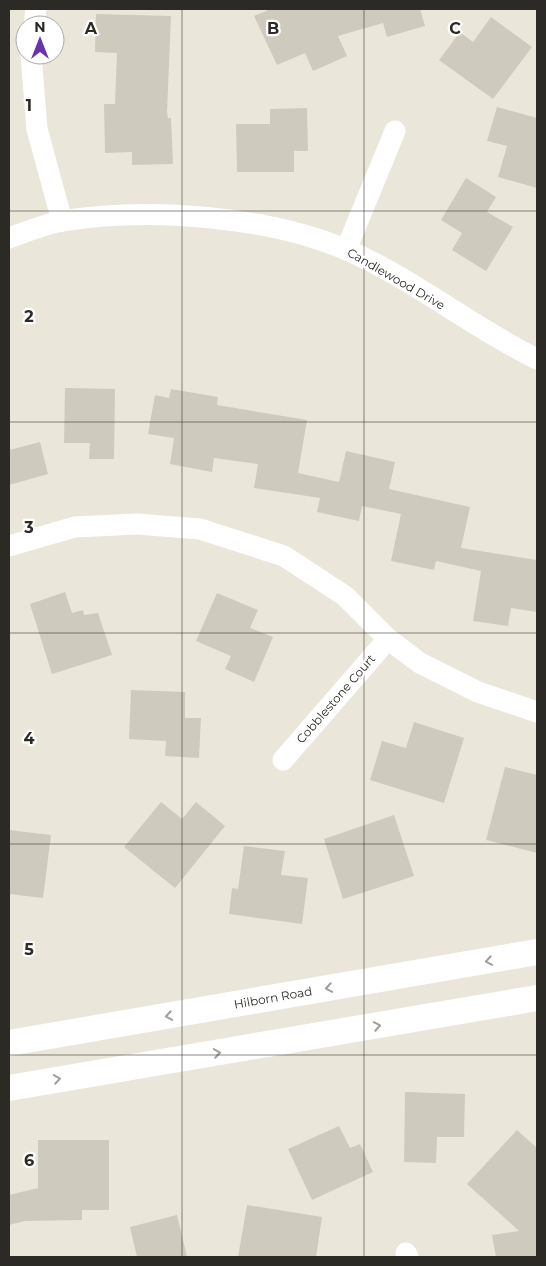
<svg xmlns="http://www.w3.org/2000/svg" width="546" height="1266" viewBox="0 0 546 1266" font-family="Montserrat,sans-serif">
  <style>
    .building { fill: #cecbbe }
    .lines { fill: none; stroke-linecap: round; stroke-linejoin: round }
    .minor { stroke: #fff; stroke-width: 21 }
    .tertiary { stroke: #fff; stroke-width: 26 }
    .oneway { stroke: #a09f9c }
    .grid { fill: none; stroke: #2b2a24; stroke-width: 1; stroke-opacity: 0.55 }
    .labels { text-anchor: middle; stroke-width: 4.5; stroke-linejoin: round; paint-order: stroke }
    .street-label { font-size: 12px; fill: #2b2a24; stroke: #fff }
    .grid-label { font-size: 16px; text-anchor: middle; font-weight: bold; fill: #2b2a24; stroke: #fff; stroke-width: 4.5; stroke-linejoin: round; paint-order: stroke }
  </style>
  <rect width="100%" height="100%" fill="#eae7da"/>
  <g class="building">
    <polygon points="271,9 420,9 425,26 387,37 383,23 338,36 347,56 313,71 305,53 277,65 254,16"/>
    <polygon points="96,14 171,16 167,112 168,118 171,118 173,164 132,165 132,152 105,153 104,104 115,104 117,53 95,52"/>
    <polygon points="491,17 532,47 493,99 439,60 460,32 473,42"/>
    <polygon points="497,107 537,118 537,188 498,177 507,146 487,141"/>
    <polygon points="307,108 308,151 294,151 294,172 237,172 236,124 270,124 270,109"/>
    <polygon points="466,178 496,197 487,212 513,227 486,271 452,250 462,233 441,220"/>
    <polygon points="65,388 115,389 114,459 89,459 90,443 64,443"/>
    <polygon points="171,389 218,397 217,405 307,420 298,473 339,482 346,451 395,462 389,489 470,507 461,548 537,560 537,612 511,608 508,626 473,621 481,571 436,561 434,570 391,561 401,514 362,506 359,521 317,512 320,498 254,488 258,464 214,458 212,472 170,464 174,438 148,434 155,395 169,398"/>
    <polygon points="40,442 48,474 9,485 9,450"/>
    <polygon points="65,592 72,613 83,610 84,615 98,613 112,655 52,674 30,604"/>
    <polygon points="217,593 258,610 250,628 273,637 254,682 225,669 231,656 196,641"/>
    <polygon points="131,690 185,692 185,718 201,718 199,758 165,756 166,741 129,739"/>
    <polygon points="414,722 464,738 444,803 370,780 382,741 406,748"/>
    <polygon points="505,767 537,775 537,853 486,840"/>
    <polygon points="161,802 182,819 196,802 225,826 175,888 124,847"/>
    <polygon points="394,815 414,876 343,899 324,839"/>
    <polygon points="9,830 51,835 43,898 9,894"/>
    <polygon points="244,846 285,851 281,875 308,878 302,924 229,914 232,888 238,889"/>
    <polygon points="405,1092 465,1094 464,1137 437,1137 436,1163 404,1162"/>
    <polygon points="339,1126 350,1148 360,1144 373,1172 312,1200 288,1149"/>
    <polygon points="517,1130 537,1148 537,1257 496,1257 492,1235 519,1231 467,1184"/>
    <polygon points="38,1140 109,1140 109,1210 82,1210 82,1220 25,1221 9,1225 9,1195 38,1188"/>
    <polygon points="247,1205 322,1217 316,1257 238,1257"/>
    <polygon points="177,1215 187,1257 137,1257 130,1227"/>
  </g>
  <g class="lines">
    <g class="minor">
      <polyline points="34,25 36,9"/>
      <polyline points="31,55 37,129 62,221"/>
      <path d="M9 238C26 232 45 224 63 221 148 207 267 216 347 250 414 279 471 327 537 359"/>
      <polyline points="346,250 395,131"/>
      <polyline points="9,546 75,527 137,524 200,529 284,556 345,596 388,639 420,663 478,692 537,712"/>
      <polyline points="283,760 388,639"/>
      <polyline points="406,1253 408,1257"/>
    </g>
    <g class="tertiary">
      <polyline points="9,1043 537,952"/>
      <polyline points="9,1088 537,998"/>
    </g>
  </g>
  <defs><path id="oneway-chevron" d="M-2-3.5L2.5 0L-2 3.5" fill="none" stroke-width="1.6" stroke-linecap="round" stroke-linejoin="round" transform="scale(1.25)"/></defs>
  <g class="oneway">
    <use href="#oneway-chevron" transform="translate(489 961) rotate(170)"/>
    <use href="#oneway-chevron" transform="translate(329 988) rotate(170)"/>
    <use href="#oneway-chevron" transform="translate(169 1016) rotate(170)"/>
    <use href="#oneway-chevron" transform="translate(377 1026) rotate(-10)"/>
    <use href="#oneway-chevron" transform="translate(217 1053) rotate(-9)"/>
    <use href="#oneway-chevron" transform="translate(57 1079) rotate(-9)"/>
  </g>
  <path class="grid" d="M182 9V1257M364 9V1257M9 211H537M9 422H537M9 633H537M9 844H537M9 1055H537"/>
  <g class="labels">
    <g class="street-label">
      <text transform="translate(396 279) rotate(30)" y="4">Candlewood Drive</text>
      <text transform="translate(336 699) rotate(-49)" y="4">Cobblestone Court</text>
      <text transform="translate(273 998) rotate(-10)" y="4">Hilborn Road</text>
    </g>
  </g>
  <g class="grid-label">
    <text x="91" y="34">A</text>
    <text x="273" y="34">B</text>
    <text x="455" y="34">C</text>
    <text x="29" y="111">1</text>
    <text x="29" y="322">2</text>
    <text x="29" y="533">3</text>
    <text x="29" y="744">4</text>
    <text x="29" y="955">5</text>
    <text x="29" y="1166">6</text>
  </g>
  <rect width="546" height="1266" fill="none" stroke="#2b2a24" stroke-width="20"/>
  <g transform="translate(40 40)"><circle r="24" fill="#ffffff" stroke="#aaaaa7"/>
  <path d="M0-4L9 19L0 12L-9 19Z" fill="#6734ab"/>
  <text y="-8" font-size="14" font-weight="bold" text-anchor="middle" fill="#2b2a24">N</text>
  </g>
</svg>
